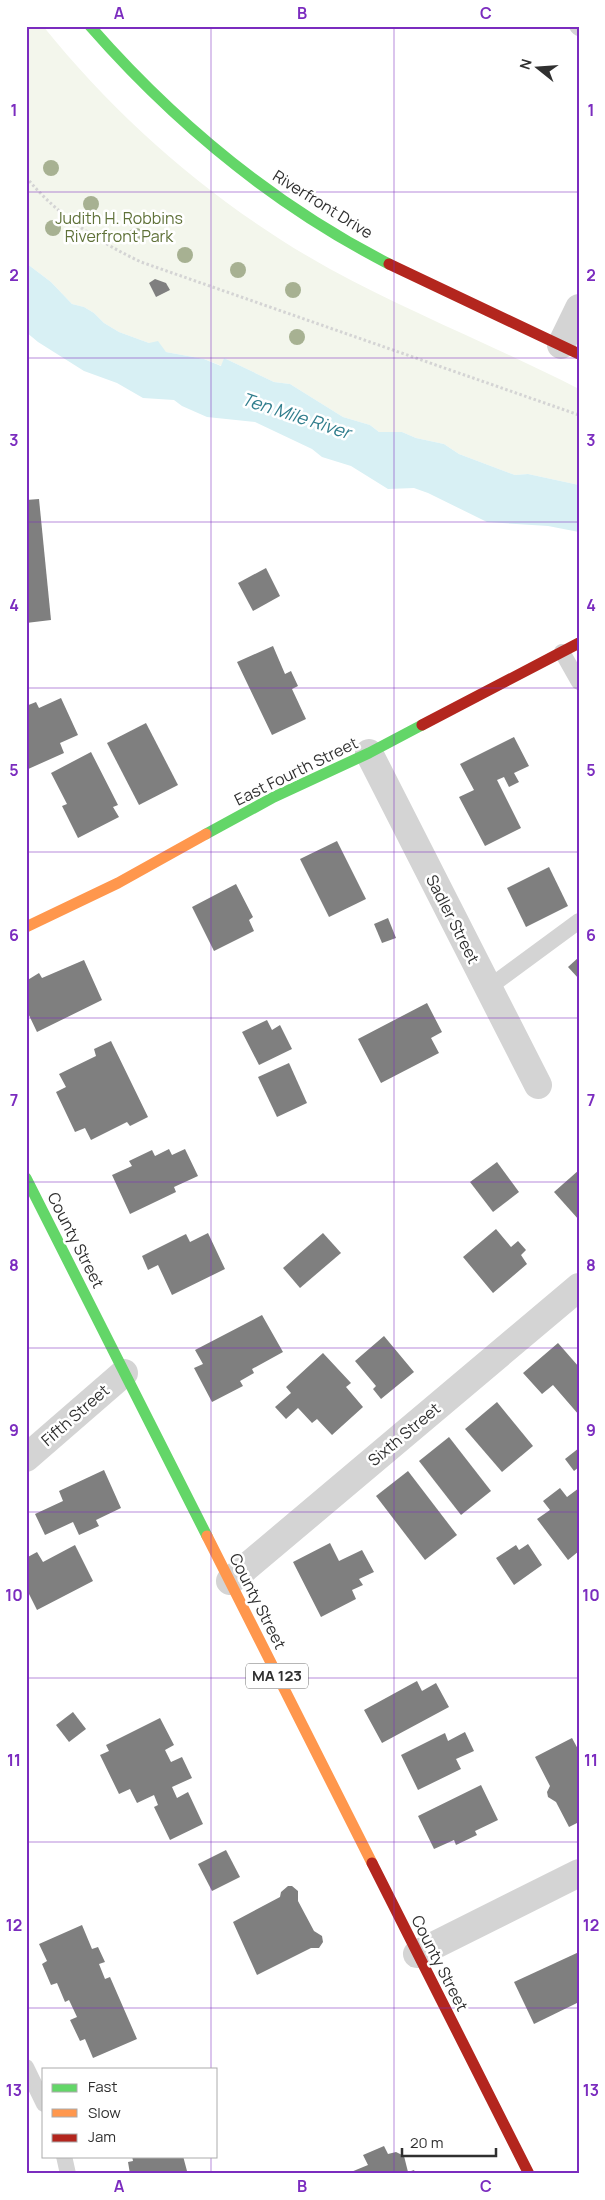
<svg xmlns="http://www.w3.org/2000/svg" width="605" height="2200" viewBox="0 0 605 2200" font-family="Manrope,sans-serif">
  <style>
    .green { fill: #f3f6ec }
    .water { fill: #d8f0f4 }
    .building { fill: #7f7f7f }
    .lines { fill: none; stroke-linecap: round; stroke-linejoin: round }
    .path { stroke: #d4d4d4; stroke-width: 3; stroke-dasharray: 2.5 2.5; stroke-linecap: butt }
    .lane { stroke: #d4d4d4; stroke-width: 16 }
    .street { stroke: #d4d4d4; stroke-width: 28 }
    .fast { stroke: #63d668; stroke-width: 11 }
    .slow { stroke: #ff974d; stroke-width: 11 }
    .jam { stroke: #b3261e; stroke-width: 11 }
    .tree { fill: #a7b192 }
    .grid { fill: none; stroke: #7b2cbf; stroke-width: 1; stroke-opacity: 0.55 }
    .labels { text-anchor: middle; stroke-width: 5; stroke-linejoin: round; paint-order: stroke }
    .shield { fill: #fff; stroke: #6e6e6e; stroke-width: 1 }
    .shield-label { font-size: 15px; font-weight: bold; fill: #303030 }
    .street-label { font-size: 16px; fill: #303030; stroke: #fff }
    .park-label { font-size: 16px; fill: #5f7138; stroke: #fff }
    .water-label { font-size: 18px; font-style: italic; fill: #317e8d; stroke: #fff }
    .neatline { fill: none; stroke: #7b2cbf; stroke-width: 2 }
    .grid-label { font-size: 16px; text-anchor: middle; font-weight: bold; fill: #7b2cbf }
  </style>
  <rect width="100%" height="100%" fill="#fff"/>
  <path class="green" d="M26 26H43C122 124 220 208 330 269 411 313 497 347 579 389V485L528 474 515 475 459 454 444 444 416 438 402 432H379L370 425 343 417 290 384 274 382 224 358 222 366 204 359 166 352 149 343 119 332 104 323 94 313 84 307 72 304 51 282 26 263Z"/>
  <polygon class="water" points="26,263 51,282 72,304 84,307 94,313 104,323 119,332 149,343 158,341 166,352 204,359 221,366 224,358 274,382 290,384 343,417 370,425 379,432 402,432 416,438 444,444 459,454 515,475 528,474 579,485 579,532 548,526 487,522 428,493 414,488 388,489 351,466 322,457 312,449 255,422 207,417 182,406 174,400 143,398 117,383 84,371 38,342 26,332"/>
  <g class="building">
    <polygon points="155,279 166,283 170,290 156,297 149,283"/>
    <polygon points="39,499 51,620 26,623 26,500"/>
    <polygon points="266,568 280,596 253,611 238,583"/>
    <polygon points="273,646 285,674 291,671 298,686 292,689 306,719 272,735 237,662"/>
    <polygon points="61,698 78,735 60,743 64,753 26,770 26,706 36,702 39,708"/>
    <polygon points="146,723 178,785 139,805 107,743"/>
    <polygon points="514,737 529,766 514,773 519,782 509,787 504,777 497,780 521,828 485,846 459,797 474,790 460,764"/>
    <polygon points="91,752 118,805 113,807 119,817 78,838 62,806 67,804 51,773"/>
    <polygon points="337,841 366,899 329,917 300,859"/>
    <polygon points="549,867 568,906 526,927 507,888"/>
    <polygon points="236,884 253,917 249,920 254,931 214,951 192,907"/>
    <polygon points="388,918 396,938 382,943 374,924"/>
    <polygon points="579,957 579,979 568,967"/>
    <polygon points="84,960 102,1000 37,1032 26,1009 26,981 39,973 42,978"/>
    <polygon points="427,1003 442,1032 431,1038 439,1053 381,1083 358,1039"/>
    <polygon points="267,1020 272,1030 280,1025 292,1049 259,1065 242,1032"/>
    <polygon points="111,1041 148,1117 130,1126 127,1122 91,1140 85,1128 75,1132 56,1092 66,1087 59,1074 96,1056 94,1049"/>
    <polygon points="289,1063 307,1103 277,1117 258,1077"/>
    <polygon points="169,1149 172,1155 185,1149 198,1176 174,1187 176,1192 130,1214 112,1175 132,1166 129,1161 152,1150 155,1156"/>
    <polygon points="497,1162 519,1192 493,1212 470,1182"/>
    <polygon points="579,1170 579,1220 554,1192"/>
    <polygon points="496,1229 511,1247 518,1241 526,1250 521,1255 527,1264 493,1293 463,1257"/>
    <polygon points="208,1233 225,1269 172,1295 158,1265 148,1270 142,1256 186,1234 190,1242"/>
    <polygon points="323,1233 341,1253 300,1288 283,1268"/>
    <polygon points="262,1315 283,1352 252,1369 254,1373 240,1381 243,1386 212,1402 194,1368 203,1364 195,1350"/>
    <polygon points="384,1336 414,1372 381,1399 373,1389 376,1386 355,1361"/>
    <polygon points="558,1343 579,1367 579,1415 553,1385 542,1394 523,1373"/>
    <polygon points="323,1353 351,1383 346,1387 363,1407 332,1435 317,1419 312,1423 298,1408 286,1419 275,1407 291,1393 286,1387"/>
    <polygon points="497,1402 533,1446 502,1472 465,1429"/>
    <polygon points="449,1437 491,1491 461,1515 419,1461"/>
    <polygon points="579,1448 579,1467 574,1471 565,1459"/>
    <polygon points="104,1470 121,1508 96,1520 99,1526 79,1535 73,1522 45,1535 35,1514 63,1501 59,1491"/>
    <polygon points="408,1471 457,1535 425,1560 376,1496"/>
    <polygon points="560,1488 567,1497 579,1488 579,1551 568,1560 537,1519 550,1510 543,1501"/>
    <polygon points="330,1543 339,1561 362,1550 374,1572 359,1579 363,1585 352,1590 356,1599 321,1617 293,1562"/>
    <polygon points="528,1544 542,1565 514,1585 496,1558 516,1545 519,1550"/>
    <polygon points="75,1545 93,1581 37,1610 26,1588 26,1558 37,1552 43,1562"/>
    <polygon points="417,1681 422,1691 436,1683 449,1707 382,1743 364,1710"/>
    <polygon points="73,1712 86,1729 69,1742 56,1725"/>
    <polygon points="160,1718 174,1745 165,1750 171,1762 182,1757 192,1778 172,1787 177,1798 188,1792 203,1824 170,1840 154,1807 158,1805 154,1795 137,1803 130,1789 119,1794 100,1755 109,1751 106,1745"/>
    <polygon points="465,1732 474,1751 456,1759 461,1769 418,1790 401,1755 445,1733 448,1741"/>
    <polygon points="572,1738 579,1751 579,1822 569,1827 556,1802 548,1797 547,1792 550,1786 535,1757"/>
    <polygon points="481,1785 498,1820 475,1831 477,1835 456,1845 454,1840 434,1849 418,1816"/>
    <polygon points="226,1850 240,1877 212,1891 198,1864"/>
    <polygon points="288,1886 292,1886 298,1891 298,1901 314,1931 322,1936 323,1942 319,1948 311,1948 257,1975 233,1922 280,1897 281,1892"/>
    <polygon points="82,1925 92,1949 98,1947 105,1962 99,1964 105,1979 110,1977 137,2039 93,2058 85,2039 80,2041 70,2020 77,2017 69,2000 65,2002 57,1983 51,1985 42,1964 47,1961 39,1944"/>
    <polygon points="579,1952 579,2002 534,2024 514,1982"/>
    <polygon points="384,2146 388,2154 396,2152 404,2156 408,2172 414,2170 416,2174 351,2174 351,2172 368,2165 363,2155"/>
    <polygon points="132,2156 183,2156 187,2171 182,2172 182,2174 130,2174 128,2162 133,2161"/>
  </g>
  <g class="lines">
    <path class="path" d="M26 177C58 216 97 241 141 262L579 415"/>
    <g class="lane">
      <polyline points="577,26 579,28"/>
      <polyline points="562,652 579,682"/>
      <polyline points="488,988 579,921"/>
      <polyline points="26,2067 44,2104"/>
      <polyline points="64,2156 68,2174"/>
    </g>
    <g class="street">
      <polyline points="561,345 579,308"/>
      <polyline points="369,753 538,1085"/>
      <polyline points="26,1458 124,1373"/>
      <polyline points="230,1581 579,1287"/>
      <polyline points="417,1954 579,1873"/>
    </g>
    <g class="fast">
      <path d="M90 26C175 123 274 205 389 264"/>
      <polyline points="206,834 274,797 369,753 422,725"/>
      <polyline points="26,1178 207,1536"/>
    </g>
    <g class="slow">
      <polyline points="26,927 118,883 206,834"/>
      <polyline points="207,1536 372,1863"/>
    </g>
    <g class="jam">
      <polyline points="389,264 579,354"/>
      <polyline points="422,725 579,643"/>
      <polyline points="372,1863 529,2174"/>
    </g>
  </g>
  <g class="tree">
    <circle cx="51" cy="168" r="8"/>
    <circle cx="91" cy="204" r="8"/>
    <circle cx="53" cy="228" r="8"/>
    <circle cx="136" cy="236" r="8"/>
    <circle cx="185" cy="255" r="8"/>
    <circle cx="238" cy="270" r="8"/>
    <circle cx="293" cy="290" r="8"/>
    <circle cx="297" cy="337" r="8"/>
  </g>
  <path class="grid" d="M211 26V2069M394 26V2174M26 192H579M26 358H579M26 522H579M26 688H579M26 852H579M26 1018H579M26 1182H579M26 1348H579M26 1512H579M26 1678H579M26 1842H579M26 2008H579M211 2156V2174"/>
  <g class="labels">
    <rect class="shield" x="246" y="1663.5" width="62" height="25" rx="4"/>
    <g class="shield-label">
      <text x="277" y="1681">MA 123</text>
    </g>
    <g class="street-label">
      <text transform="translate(323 204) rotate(32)" y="6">Riverfront Drive</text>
      <text transform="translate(296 771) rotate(-26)" y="6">East Fourth Street</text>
      <text transform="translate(453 919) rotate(63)" y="6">Sadler Street</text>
      <text transform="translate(76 1240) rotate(63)" y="6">County Street</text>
      <text transform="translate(75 1415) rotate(-41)" y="6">Fifth Street</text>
      <text transform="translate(404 1434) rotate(-40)" y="6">Sixth Street</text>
      <text transform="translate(258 1601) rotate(63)" y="6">County Street</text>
      <text transform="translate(440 1963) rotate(63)" y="6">County Street</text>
    </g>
    <g class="park-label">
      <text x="119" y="224">Judith H. Robbins<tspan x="119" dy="18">Riverfront Park</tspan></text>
    </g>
    <g class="water-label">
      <text transform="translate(296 416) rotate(18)" y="6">Ten Mile River</text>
    </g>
  </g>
  <rect width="605" height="2200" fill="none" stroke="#ffffff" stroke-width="55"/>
  <rect x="42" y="2068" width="175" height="90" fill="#ffffff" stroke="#acacac"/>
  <rect x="52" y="2084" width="25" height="8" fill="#63d668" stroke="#acacac"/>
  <text x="88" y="2092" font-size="15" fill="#303030">Fast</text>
  <rect x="52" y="2109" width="25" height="8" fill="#ff974d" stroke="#acacac"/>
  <text x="88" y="2118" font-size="15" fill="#303030">Slow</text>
  <rect x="52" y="2134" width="25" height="8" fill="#b3261e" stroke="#acacac"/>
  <text x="88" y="2142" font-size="15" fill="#303030">Jam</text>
  <g transform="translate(538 68) rotate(287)" stroke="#ffffff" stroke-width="4" paint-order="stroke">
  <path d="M0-4L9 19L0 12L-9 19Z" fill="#303030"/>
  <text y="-8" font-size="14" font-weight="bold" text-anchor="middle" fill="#303030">N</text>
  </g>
  <path d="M402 2148v8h94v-8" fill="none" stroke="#303030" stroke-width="2.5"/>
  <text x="410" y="2148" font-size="15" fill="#303030" stroke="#ffffff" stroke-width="4" paint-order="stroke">20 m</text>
  <rect x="28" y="28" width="550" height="2144" class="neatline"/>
  <g class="grid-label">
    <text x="119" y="19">A</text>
    <text x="302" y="19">B</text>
    <text x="486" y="19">C</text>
    <text x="14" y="116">1</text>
    <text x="591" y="116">1</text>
    <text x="14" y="281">2</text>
    <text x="591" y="281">2</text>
    <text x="14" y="446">3</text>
    <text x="591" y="446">3</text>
    <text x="14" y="611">4</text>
    <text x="591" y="611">4</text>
    <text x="14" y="776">5</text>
    <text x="591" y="776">5</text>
    <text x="14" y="941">6</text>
    <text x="591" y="941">6</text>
    <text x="14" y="1106">7</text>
    <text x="591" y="1106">7</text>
    <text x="14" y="1271">8</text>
    <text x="591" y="1271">8</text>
    <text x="14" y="1436">9</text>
    <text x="591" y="1436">9</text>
    <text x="14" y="1601">10</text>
    <text x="591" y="1601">10</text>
    <text x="14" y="1766">11</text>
    <text x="591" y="1766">11</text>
    <text x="14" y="1931">12</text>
    <text x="591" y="1931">12</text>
    <text x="14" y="2096">13</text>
    <text x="591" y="2096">13</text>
    <text x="119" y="2192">A</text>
    <text x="302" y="2192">B</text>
    <text x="486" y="2192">C</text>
  </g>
</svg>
